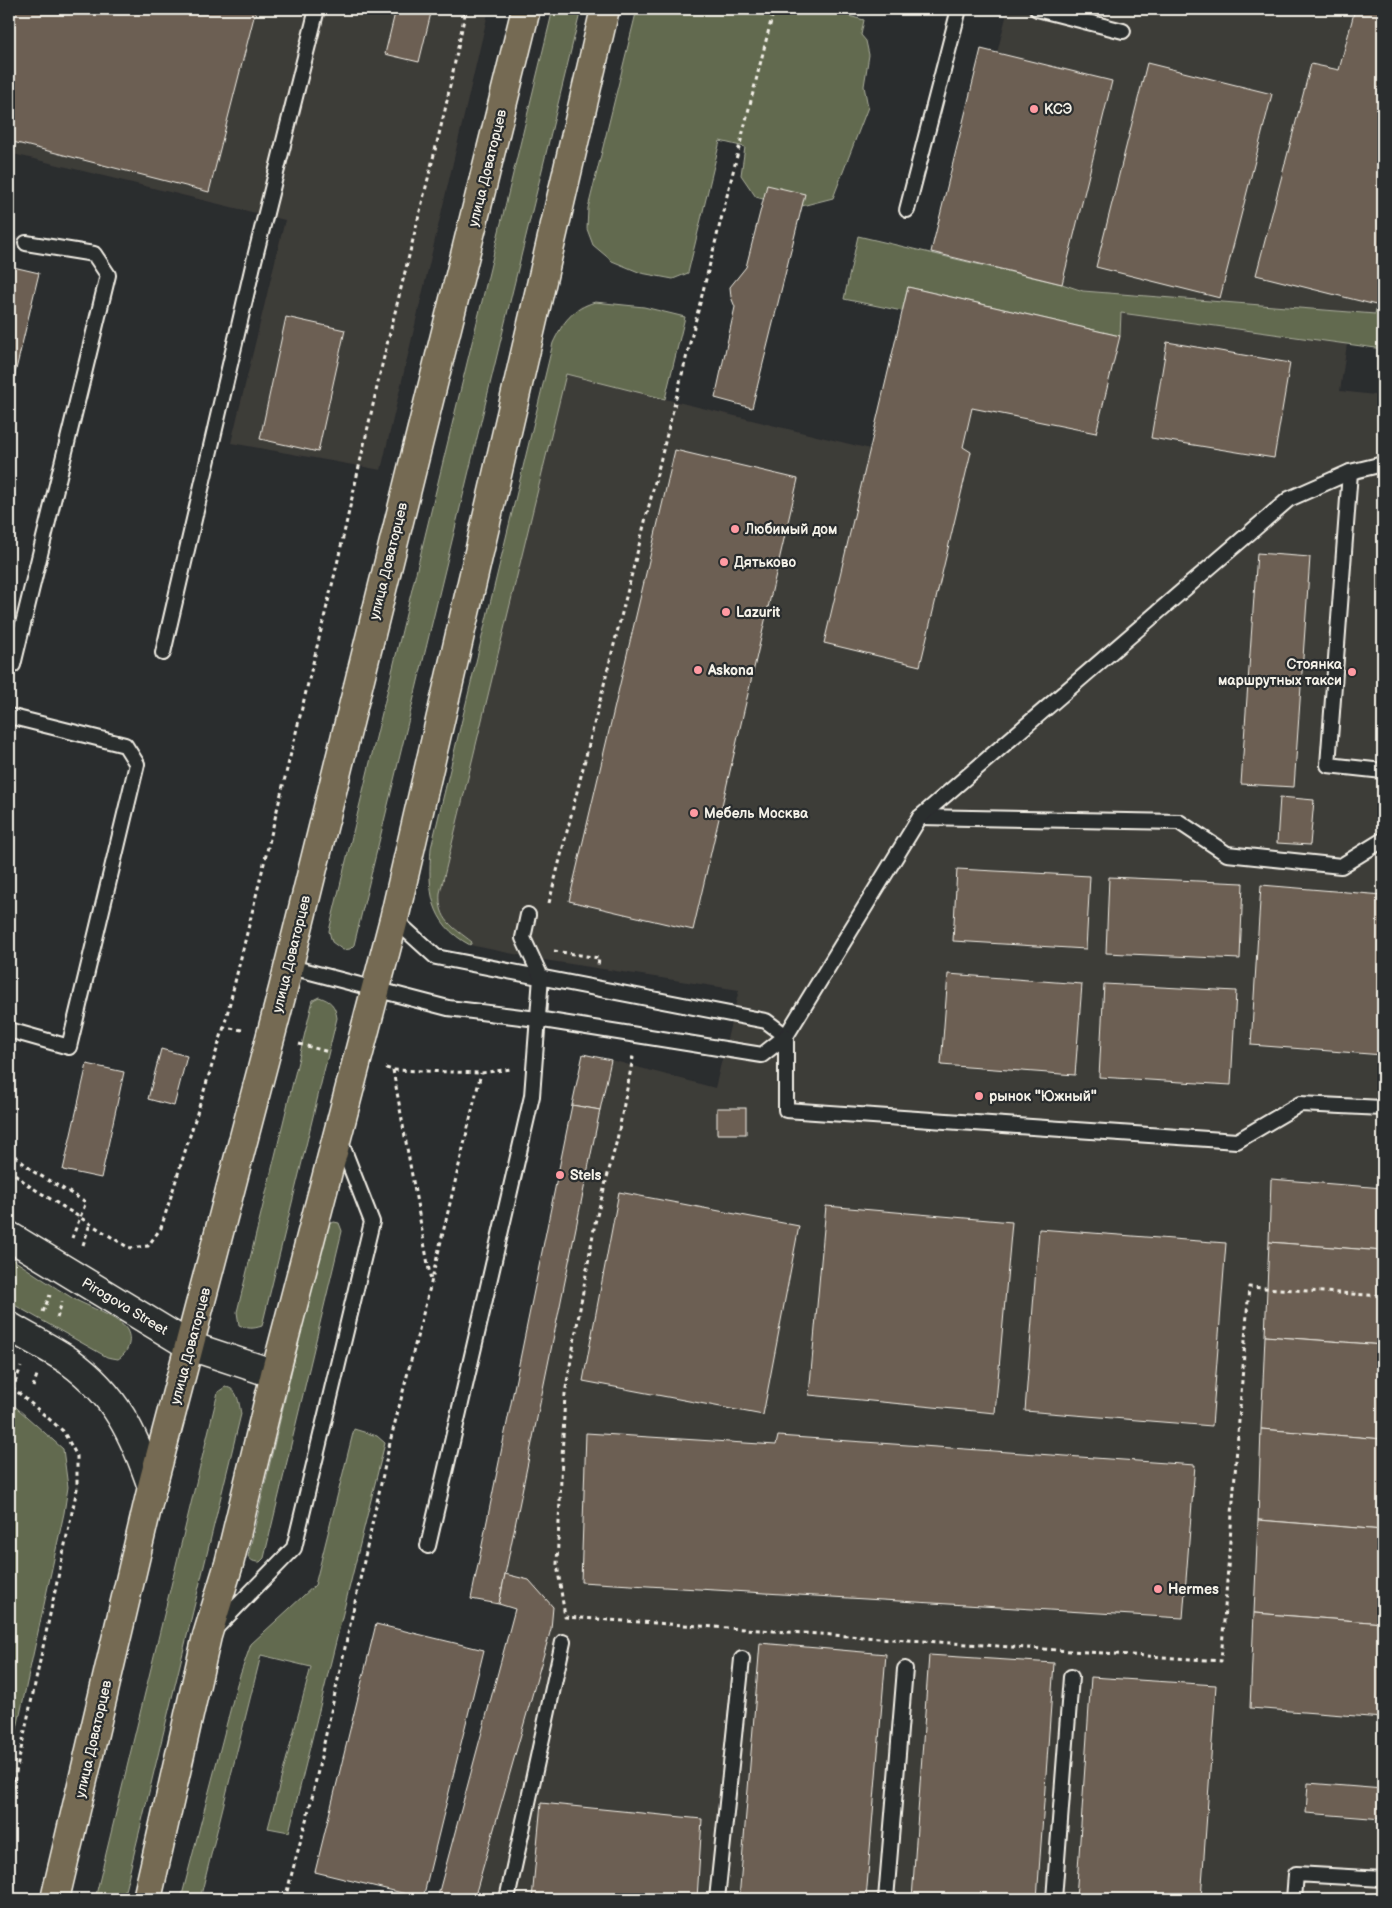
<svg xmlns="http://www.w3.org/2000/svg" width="1392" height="1908" viewBox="0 0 1392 1908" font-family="'Balsamiq Sans',sans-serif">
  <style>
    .built { fill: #3e3c39 }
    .green { fill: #626a50; stroke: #abae9c }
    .building { fill: #6c5f52; stroke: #f4f1e8 }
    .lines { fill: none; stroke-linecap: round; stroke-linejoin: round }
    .lane-casing { stroke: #f4f1e8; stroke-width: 18 }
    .secondary-casing { stroke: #f4f1e8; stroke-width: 31 }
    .primary-casing { stroke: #f4f1e8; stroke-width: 31 }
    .path { stroke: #f4f1e8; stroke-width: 3; stroke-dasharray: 4 4; stroke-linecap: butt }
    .lane { stroke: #2a2d2e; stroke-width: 14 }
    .secondary { stroke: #2a2d2e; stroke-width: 28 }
    .primary { stroke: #756b52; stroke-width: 28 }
    .poi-dot { fill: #ff9aa2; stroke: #2a2d2e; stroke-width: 2 }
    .labels { text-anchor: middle; stroke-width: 4.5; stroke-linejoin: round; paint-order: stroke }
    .poi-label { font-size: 14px; font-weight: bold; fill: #f4f1e8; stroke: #2a2d2e; text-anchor: start }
    .street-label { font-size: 14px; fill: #f4f1e8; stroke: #2a2d2e }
  </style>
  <rect width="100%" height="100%" fill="#2a2d2e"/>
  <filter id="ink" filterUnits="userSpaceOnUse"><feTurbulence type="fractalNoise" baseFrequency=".02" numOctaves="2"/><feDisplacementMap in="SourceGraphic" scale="10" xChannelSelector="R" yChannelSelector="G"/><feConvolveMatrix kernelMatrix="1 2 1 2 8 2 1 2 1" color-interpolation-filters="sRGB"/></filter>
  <g filter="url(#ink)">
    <g class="built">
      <polygon points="9,9 489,9 381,470 231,443 285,220 9,153"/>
      <polygon points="1008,9 1383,9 1383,277 1375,314 1083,291 1062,284 931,252 981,49 997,53"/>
      <polygon points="908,287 1120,335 1121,313 1347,344 1340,391 1383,396 1383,1899 437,1899 515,1609 471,1599 583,1054 611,1060 715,1088 739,990 538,959 470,945 445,926 434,906 429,881 431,848 553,343 562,324 581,306 595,302 644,307 685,317 665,399 870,449"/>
    </g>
    <g class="green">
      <polygon points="553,9 581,9 354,945 350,949 343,950 332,942 329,931"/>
      <polygon points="637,9 836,9 841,14 864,20 861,35 866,41 869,55 864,86 868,107 833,198 794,208 756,197 741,175 745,147 720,141 688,273 673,279 641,273 612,261 593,245 587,229 588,208"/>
      <polygon points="858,236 1062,284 1083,291 1375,314 1383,277 1383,349 1121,313 1120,336 908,287 902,311 844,299"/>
      <path d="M595 302 644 307 685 317 665 399 566 374 440 893C438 920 453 927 472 942L470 945C429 923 428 890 431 848L553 343C563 322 572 309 595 302Z"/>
      <path d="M319 997C331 1001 335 1005 337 1018L262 1326C253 1329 248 1329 239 1325L237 1312 313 1000Z"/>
      <path d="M334 1222 339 1223 342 1231 264 1558 260 1562C254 1562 251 1561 248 1556L326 1226Z"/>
      <path d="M9 1257C31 1271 52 1286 74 1299 87 1306 120 1318 127 1330 133 1341 127 1354 118 1359L107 1357 9 1302Z"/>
      <path d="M225 1387C238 1388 239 1403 241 1414L123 1899H95L218 1392Z"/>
      <polygon points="9,1401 63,1449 68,1487 64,1513 9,1765"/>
      <polygon points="354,1429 377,1436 385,1443 289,1832 268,1828 311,1667 261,1655 200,1899 181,1899 237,1684 251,1644 315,1585"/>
    </g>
    <g class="building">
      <polygon points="9,9 256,9 209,192 9,141"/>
      <polygon points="396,9 432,9 419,62 385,54"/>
      <polygon points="1355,9 1383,9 1383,277 1376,305 1256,275 1311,64 1339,70"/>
      <polygon points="981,49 1112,81 1062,284 931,252"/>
      <polygon points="1147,63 1272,94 1220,298 1096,267"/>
      <polygon points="767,185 805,194 752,408 715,398 735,307 731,297 730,287 746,267"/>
      <polygon points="9,266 39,273 9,399"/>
      <polygon points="908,287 1120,336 1096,433 972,408 963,447 971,452 920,666 824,643"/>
      <polygon points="286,317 345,330 318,452 260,439"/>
      <polygon points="1167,342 1290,363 1274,458 1151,438"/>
      <polygon points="675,450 798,479 693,930 569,901"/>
      <polygon points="1257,553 1310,557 1294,787 1241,784"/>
      <polygon points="1280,797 1314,800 1310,845 1277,843"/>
      <polygon points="957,869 1090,876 1086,949 953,941"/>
      <polygon points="1109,877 1243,883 1240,959 1106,953"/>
      <polygon points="1261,885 1383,895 1383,1055 1251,1045"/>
      <polygon points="948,974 1082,984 1075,1075 941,1065"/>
      <polygon points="1104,984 1236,991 1231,1085 1099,1077"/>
      <polygon points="161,1049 187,1056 174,1106 148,1099"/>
      <polygon points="583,1054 611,1060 600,1110 572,1105"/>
      <polygon points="87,1064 124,1072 101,1178 63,1170"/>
      <polygon points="572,1105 600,1110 499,1604 471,1599"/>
      <rect x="717" y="1108" width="29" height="26"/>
      <polygon points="1271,1179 1383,1188 1383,1251 1269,1242"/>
      <polygon points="619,1192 799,1226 763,1415 583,1381"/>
      <polygon points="826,1206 1012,1222 995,1413 809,1395"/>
      <polygon points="1039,1229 1226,1243 1212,1426 1025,1411"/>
      <polygon points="1269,1242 1383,1251 1383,1345 1265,1336"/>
      <polygon points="1265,1336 1383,1345 1383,1439 1261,1429"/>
      <polygon points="1261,1429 1383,1439 1383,1530 1258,1520"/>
      <polygon points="586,1433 776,1445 778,1436 1195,1465 1183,1618 581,1582"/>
      <polygon points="1258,1520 1383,1530 1383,1623 1254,1613"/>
      <polygon points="505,1574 529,1580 553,1607 551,1629 474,1899 437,1899 515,1609 499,1604"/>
      <polygon points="1254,1613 1383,1623 1383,1718 1250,1708"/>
      <polygon points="376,1624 484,1650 423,1898 315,1872"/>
      <polygon points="760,1643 886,1654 866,1899 739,1899"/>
      <polygon points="929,1655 1054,1663 1037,1899 912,1899"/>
      <polygon points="1091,1677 1216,1685 1201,1899 1076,1899"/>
      <polygon points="1308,1783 1383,1789 1383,1819 1306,1813"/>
      <polygon points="541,1803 702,1819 697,1899 532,1899"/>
    </g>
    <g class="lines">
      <defs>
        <g id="lane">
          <polyline points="1037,9 1123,31"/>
          <polyline points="907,210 959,9"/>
          <polyline points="1350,472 1328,765 1383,771"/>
          <polyline points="163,653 254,261 317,9"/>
          <polyline points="9,664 13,665 108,275 94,254 26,243"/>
          <polyline points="9,716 125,745 137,764 69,1047 9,1030"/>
          <polyline points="920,817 1179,822 1227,854 1341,866 1383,840"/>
          <polyline points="394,919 436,957 766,1021 786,1036"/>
          <polyline points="287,966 448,1008 537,1019 762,1055 786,1036 920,817 1289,499 1350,472 1383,464"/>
          <polyline points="786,1036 786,1110 1237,1141 1300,1104 1383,1108"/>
          <polyline points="428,1546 532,1096 541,977 523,938 528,915"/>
          <polyline points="215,1629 294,1548 372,1222 340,1140"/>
          <polyline points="507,1899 563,1642"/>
          <polyline points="717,1899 742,1659"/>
          <polyline points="886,1899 905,1669"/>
          <polyline points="1054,1899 1071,1677"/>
          <polyline points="1294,1899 1296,1874 1383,1879"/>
        </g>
        <g id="secondary">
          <polyline points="9,1236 190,1346 275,1374"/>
          <path d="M9 1326C28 1338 50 1348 69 1361 116 1395 134 1434 152 1487"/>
        </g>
        <g id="primary">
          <polyline points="55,1899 152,1487 283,989 526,9"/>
          <polyline points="147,1899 207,1636 229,1564 275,1374 394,919 605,9"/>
        </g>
      </defs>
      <use href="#lane" class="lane-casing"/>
      <use href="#secondary" class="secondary-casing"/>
      <use href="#primary" class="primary-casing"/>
      <g class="path">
        <polyline points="549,903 774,9"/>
        <polyline points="554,951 599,958 598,966"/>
        <polyline points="242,1030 224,1027 335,573 382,365 445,110 466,9"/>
        <polyline points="299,1044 329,1052"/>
        <polyline points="631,1058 633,1058 617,1140 595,1223 565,1394 557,1564 565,1617 1221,1661 1249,1287 1383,1296"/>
        <polyline points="386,1068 393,1070 481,1073 511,1069"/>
        <polyline points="393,1070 431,1281"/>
        <polyline points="9,1151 34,1172 86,1202 72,1238"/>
        <polyline points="9,1169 28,1185 129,1248 148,1246 161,1228 224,1027"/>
        <polyline points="83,1245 90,1224"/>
        <polyline points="43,1312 50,1295"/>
        <polyline points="57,1318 62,1302"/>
        <polyline points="33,1387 37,1375"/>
        <polyline points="9,1796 12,1791 77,1489 77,1456 63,1431 13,1388 21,1367"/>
        <polyline points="285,1899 312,1798 391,1438 431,1283 481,1073"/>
      </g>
      <use href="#lane" class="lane"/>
      <use href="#secondary" class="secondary"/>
      <use href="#primary" class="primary"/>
    </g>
  </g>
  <g class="poi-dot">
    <circle cx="1034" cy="109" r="5"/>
    <circle cx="735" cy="529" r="5"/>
    <circle cx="724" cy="562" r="5"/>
    <circle cx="726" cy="612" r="5"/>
    <circle cx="698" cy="670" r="5"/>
    <circle cx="1352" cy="672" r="5"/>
    <circle cx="694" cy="813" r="5"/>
    <circle cx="979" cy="1096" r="5"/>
    <circle cx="560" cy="1175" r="5"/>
    <circle cx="1158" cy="1589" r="5"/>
  </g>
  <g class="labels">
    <g class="poi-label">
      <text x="1044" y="114">КСЭ</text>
      <text x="745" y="534">Любимый дом</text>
      <text x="734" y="567">Дятьково</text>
      <text x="736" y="617">Lazurit</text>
      <text x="1342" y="669" text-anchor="end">Стоянка<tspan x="1342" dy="16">маршрутных такси</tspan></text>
      <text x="708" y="675">Askona</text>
      <text x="704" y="818">Мебель Москва</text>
      <text x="989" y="1101">рынок "Южный"</text>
      <text x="570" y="1180">Stels</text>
      <text x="1168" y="1594">Hermes</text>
    </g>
    <g class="street-label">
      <text transform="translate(487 168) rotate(-76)" y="5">улица Доваторцев</text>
      <text transform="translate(388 561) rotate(-76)" y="5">улица Доваторцев</text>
      <text transform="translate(291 954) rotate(-76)" y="5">улица Доваторцев</text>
      <text transform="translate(125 1306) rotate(31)" y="5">Pirogova Street</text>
      <text transform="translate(190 1346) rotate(-75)" y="5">улица Доваторцев</text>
      <text transform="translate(93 1739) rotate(-77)" y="5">улица Доваторцев</text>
    </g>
  </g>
  <rect width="1392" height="1908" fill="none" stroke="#2a2d2e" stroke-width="30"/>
  <rect x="15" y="15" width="1362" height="1878" fill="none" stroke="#f4f1e8" stroke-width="2" filter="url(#ink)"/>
</svg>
